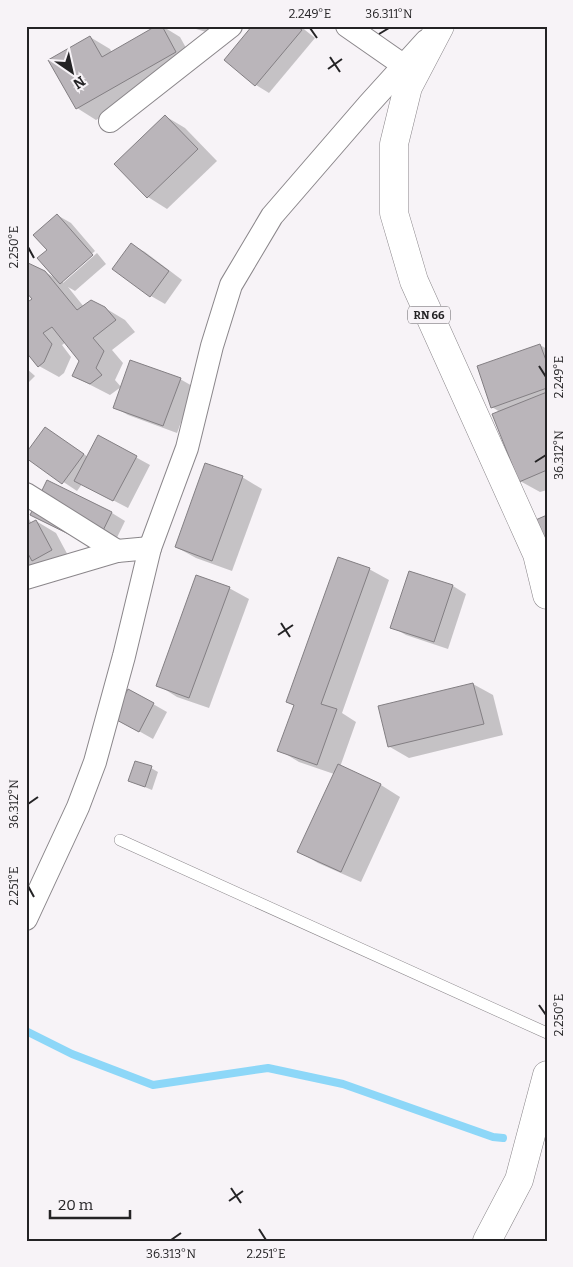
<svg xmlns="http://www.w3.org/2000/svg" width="573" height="1267" viewBox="0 0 573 1267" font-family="Bitter,serif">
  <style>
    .shadow { fill: #0003 }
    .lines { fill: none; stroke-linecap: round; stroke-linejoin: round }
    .stream { stroke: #8dd7f8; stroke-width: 8 }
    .building { fill: #bab5ba; stroke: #837f83 }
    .service-casing { stroke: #8a868a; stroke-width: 12 }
    .minor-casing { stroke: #8a868a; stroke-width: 24 }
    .primary-casing { stroke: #8a868a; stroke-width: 29 }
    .service { stroke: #fff; stroke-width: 11 }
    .minor { stroke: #fff; stroke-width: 22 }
    .primary { stroke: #fff; stroke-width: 28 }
    .ticks { fill: none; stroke: #242325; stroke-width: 2 }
    .labels { text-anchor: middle; stroke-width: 4; stroke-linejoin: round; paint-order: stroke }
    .shield { fill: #f7f3f7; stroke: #636164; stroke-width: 1 }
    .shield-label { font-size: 11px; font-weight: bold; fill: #242325 }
    .neatline { fill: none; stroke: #242325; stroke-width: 2 }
    .ticks-label { font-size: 12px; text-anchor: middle; fill: #242325 }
  </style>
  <rect width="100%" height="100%" fill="#f7f3f7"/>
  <g class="shadow">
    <polygon points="162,26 180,37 195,64 96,120 77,108 90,37 110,49 112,53"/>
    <polygon points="186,26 237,26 233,40"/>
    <polygon points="254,26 300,26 315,38 269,93 256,85"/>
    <polygon points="165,116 185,128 217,161 167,209 148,197 116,164"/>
    <polygon points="57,215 71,223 95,251 63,280 63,283 97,253 106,264 75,291 68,287 84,307 105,308 125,320 135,332 112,350 123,363 115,380 121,387 110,395 73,376 80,360 66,342 62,345 71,357 64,373 59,377 39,366 34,299 45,272 57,279 49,250"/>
    <polygon points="131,244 145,252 182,280 165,304 151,296 114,269"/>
    <polygon points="540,345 547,349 547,490 540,492 520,481 500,412 492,407"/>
    <polygon points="26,368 35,376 26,385"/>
    <polygon points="180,379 194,387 177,433 128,415 114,407"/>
    <polygon points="45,428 88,457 99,437 150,465 128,508 82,484 77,491 26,457"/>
    <polygon points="242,477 262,489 232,571 196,558 176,547"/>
    <polygon points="112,513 125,521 109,554 31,515"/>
    <polygon points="26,514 32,524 36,521 56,533 71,561 52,571 37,563 26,568"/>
    <polygon points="369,569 389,580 342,713 356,722 340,767 381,785 400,797 361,882 318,863 299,852 334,774 299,762 279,750 295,706 287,702"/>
    <polygon points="453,586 466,594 448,649 406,635 392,627"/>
    <polygon points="229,588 249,599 209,708 177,697 158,685"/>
    <polygon points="473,684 493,695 503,735 409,758 390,747"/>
    <polygon points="153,704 167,712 153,739 128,725"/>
    <polygon points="151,768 158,772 152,790 130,781"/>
  </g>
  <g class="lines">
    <polyline class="stream" points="26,1031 72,1054 153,1085 268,1068 343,1084 493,1137 503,1138"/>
  </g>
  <g class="building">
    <polygon points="156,26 162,26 176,52 76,109 48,60 90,36 102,57"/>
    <polygon points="252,26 297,26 302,30 255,86 224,60"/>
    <polygon points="165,115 198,149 147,198 114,164"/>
    <polygon points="57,214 93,255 60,284 37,258 47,250 33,235"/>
    <polygon points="131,243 169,271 150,297 112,269"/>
    <polygon points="26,262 45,271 77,310 91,300 105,307 116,320 93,338 104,351 96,368 102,375 90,384 72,376 79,361 52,327 43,333 52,344 44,362 38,367 26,352 26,303 32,299 26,292"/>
    <polygon points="540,344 547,363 547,388 491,408 477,366"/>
    <polygon points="130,360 181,378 163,426 113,408"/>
    <polygon points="547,392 547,470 519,482 492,414"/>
    <polygon points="45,427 84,454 62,484 26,458 26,453"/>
    <polygon points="98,435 137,456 113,501 74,481"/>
    <polygon points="205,463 243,476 212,561 175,547"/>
    <polygon points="47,480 112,512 95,547 30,515"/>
    <polygon points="547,515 547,557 531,522"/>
    <polygon points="36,520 52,550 32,561 26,550 26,525"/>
    <polygon points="338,557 370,568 321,704 337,709 317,765 277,751 294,705 286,702"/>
    <polygon points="409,571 453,585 434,642 390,628"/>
    <polygon points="196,575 230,587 189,698 156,686"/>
    <polygon points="473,683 484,724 388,747 378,706"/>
    <polygon points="128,689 154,703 139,732 113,718"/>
    <polygon points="135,761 152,766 145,787 128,781"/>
    <polygon points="338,764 381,784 341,872 297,852"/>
  </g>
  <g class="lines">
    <defs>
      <polyline id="service" points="120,840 547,1033"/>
      <g id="minor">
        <polyline points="347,26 403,65"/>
        <polyline points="110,121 231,26"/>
        <polyline points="26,494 117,551"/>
        <polyline points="26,578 117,551 150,548"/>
        <polyline points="26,919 78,807 95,762 124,656 150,548 187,448 212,346 231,285 272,216 368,105 426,41"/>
      </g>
      <g id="primary">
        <polyline points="440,26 408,87 394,144 394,213 414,281 537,554 547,595"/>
        <polyline points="487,1241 519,1180 547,1075"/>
      </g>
    </defs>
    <use href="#service" class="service-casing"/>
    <use href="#minor" class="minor-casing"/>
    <use href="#primary" class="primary-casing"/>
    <use href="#service" class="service"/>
    <use href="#minor" class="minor"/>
    <use href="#primary" class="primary"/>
  </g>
  <path class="ticks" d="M310 28 317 38M379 34 389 28M330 57 340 72M328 69 342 59M28 247 34 258M539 366 546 377M535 462 546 455M281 623 290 637M278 635 293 625M28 804 38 797M28 886 34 897M539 1005 546 1015M231 1188 241 1203M229 1201 243 1191M259 1229 266 1240M171 1240 181 1233"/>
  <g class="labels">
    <rect class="shield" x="408" y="306.5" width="42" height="17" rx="4"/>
    <g class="shield-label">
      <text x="429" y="319">RN 66</text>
    </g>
  </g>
  <rect width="573" height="1267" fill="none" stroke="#f7f3f7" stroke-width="55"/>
  <g transform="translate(72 72) rotate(146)" stroke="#f7f3f7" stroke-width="4" paint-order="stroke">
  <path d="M0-4L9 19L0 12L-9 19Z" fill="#242325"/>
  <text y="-8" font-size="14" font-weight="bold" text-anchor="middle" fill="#242325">N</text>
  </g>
  <path d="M50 1210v8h80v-8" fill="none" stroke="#242325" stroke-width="2.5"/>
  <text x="58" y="1210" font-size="15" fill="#242325" stroke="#f7f3f7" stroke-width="4" paint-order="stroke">20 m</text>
  <rect x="28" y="28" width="518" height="1212" class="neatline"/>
  <g class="ticks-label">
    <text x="310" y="18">2.249°E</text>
    <text x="389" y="18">36.311°N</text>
    <text transform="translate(14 247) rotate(-90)" y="4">2.250°E</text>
    <text transform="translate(559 377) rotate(-90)" y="4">2.249°E</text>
    <text transform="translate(559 455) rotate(-90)" y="4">36.312°N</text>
    <text transform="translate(14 804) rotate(-90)" y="4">36.312°N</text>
    <text transform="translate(14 886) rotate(-90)" y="4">2.251°E</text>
    <text transform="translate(559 1015) rotate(-90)" y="4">2.250°E</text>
    <text x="171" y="1258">36.313°N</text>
    <text x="266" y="1258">2.251°E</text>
  </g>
</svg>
